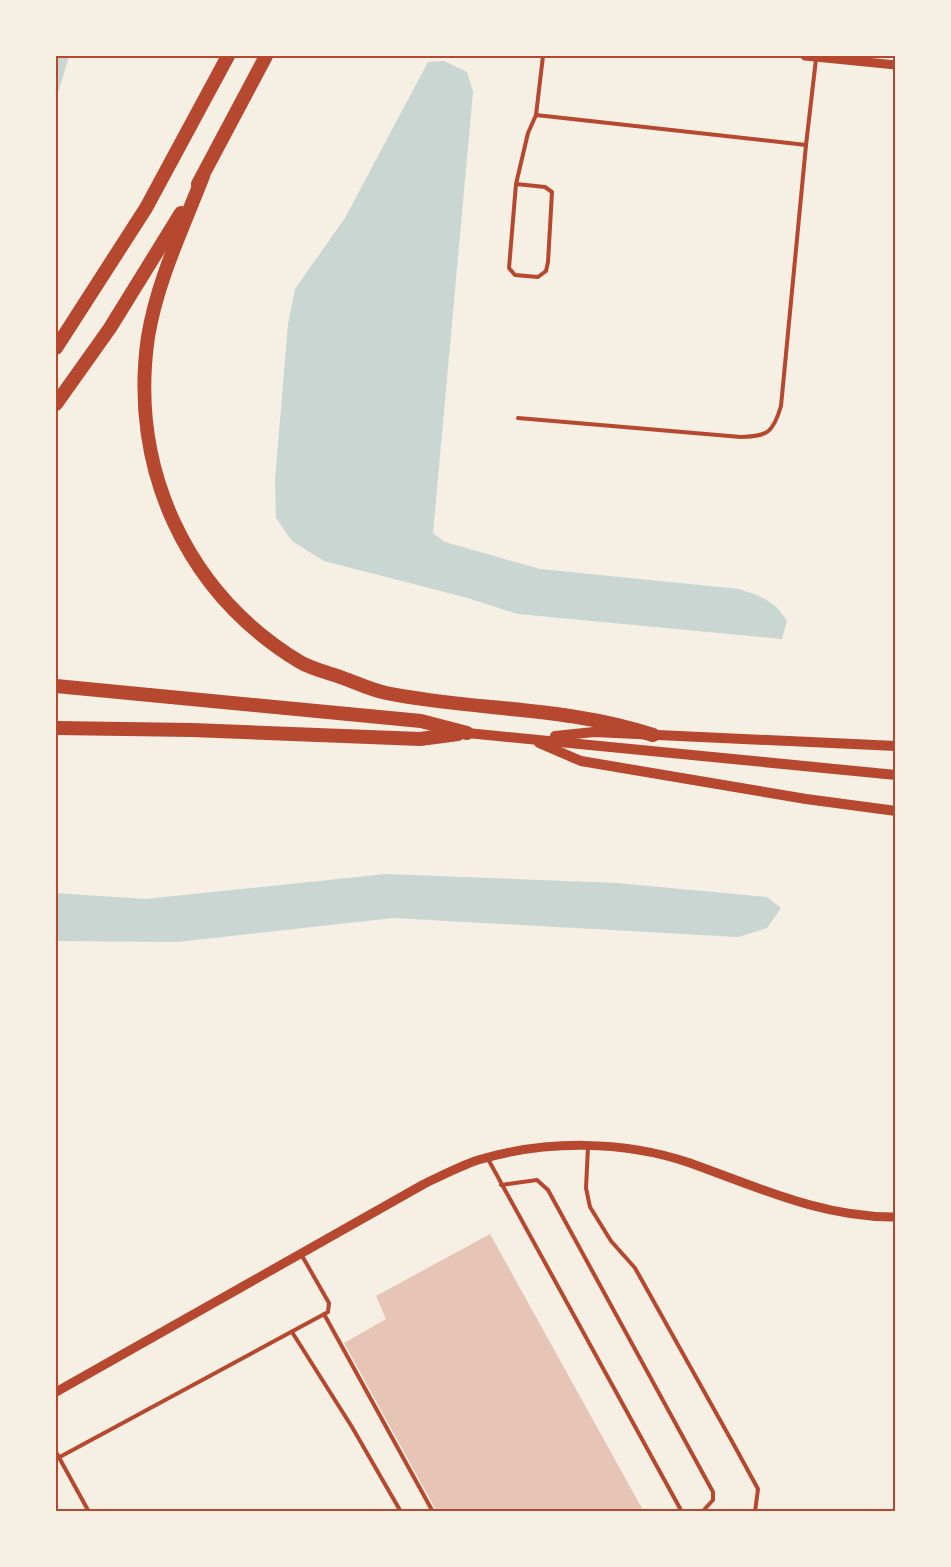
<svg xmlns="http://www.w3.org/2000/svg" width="951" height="1567" viewBox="0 0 951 1567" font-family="Rubik,sans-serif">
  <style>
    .water { fill: #c9d6d2 }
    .building { fill: #e6c5b7 }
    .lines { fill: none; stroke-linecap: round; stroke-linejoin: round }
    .service { stroke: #b5482f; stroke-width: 4 }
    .tertiary { stroke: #b5482f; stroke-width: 9 }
    .secondary { stroke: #b5482f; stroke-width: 10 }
    .motorway { stroke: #b5482f; stroke-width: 14 }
    .neatline { fill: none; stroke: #b5482f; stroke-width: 2 }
  </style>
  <rect width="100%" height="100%" fill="#f6efe4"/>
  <g class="water">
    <polygon points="56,56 69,56 56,100"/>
    <path d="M444 61 467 72 473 92 433 533 445 542 540 569 739 589C761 596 775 601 787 621L782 639 518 614 464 597 324 561 292 541 276 518 275 481 288 324 295 289 345 218 428 62Z"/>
    <polygon points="386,874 617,883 767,897 781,908 767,928 738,937 393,918 177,942 56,941 56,893 145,899"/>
  </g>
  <polygon class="building" points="490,1234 644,1512 437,1512 344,1343 386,1319 376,1296"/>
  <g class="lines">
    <g class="service">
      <polyline points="536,115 543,56"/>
      <polyline points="516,184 509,268 515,275 538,277 546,271 548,262 552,192 545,187 516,184 528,133 536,115 806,145 816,59"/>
      <path d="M518 418 741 437C768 436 773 433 781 406L806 145"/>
      <polyline points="588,1147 586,1188 590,1207 611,1241 635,1268 734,1445 758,1489 755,1512"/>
      <polyline points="488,1159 682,1512"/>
      <polyline points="501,1185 537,1180 548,1190 713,1492 713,1500 702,1512"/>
      <polyline points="324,1314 433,1512"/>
      <polyline points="292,1332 352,1427 401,1512"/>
      <polyline points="56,1452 89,1512"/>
      <polyline points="56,1459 328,1312 329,1303 301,1254"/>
    </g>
    <g class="tertiary">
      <polyline points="805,56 896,65"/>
      <path d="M56 1392 424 1184C441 1176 460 1166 478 1160 545 1140 623 1140 690 1163 757 1187 823 1218 896 1217"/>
    </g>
    <g class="secondary">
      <polyline points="467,733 896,775"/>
      <polyline points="555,736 594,732 896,746"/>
      <polyline points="539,743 581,761 806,799 896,811"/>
    </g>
    <g class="motorway">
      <path d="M203 176C183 228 157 281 148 337 129 468 186 593 300 662 312 669 329 673 343 678 357 683 371 690 386 693 475 711 566 706 653 735"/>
      <polyline points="198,184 266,56"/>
      <polyline points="56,348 146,208 228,56"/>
      <polyline points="56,404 110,328 181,213"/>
      <polyline points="56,686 421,721 467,733"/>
      <polyline points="56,728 192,730 420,739 458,734"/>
    </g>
  </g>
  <rect width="951" height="1567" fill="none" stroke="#f6efe4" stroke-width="114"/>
  <rect x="57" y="57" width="837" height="1453" class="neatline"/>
</svg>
